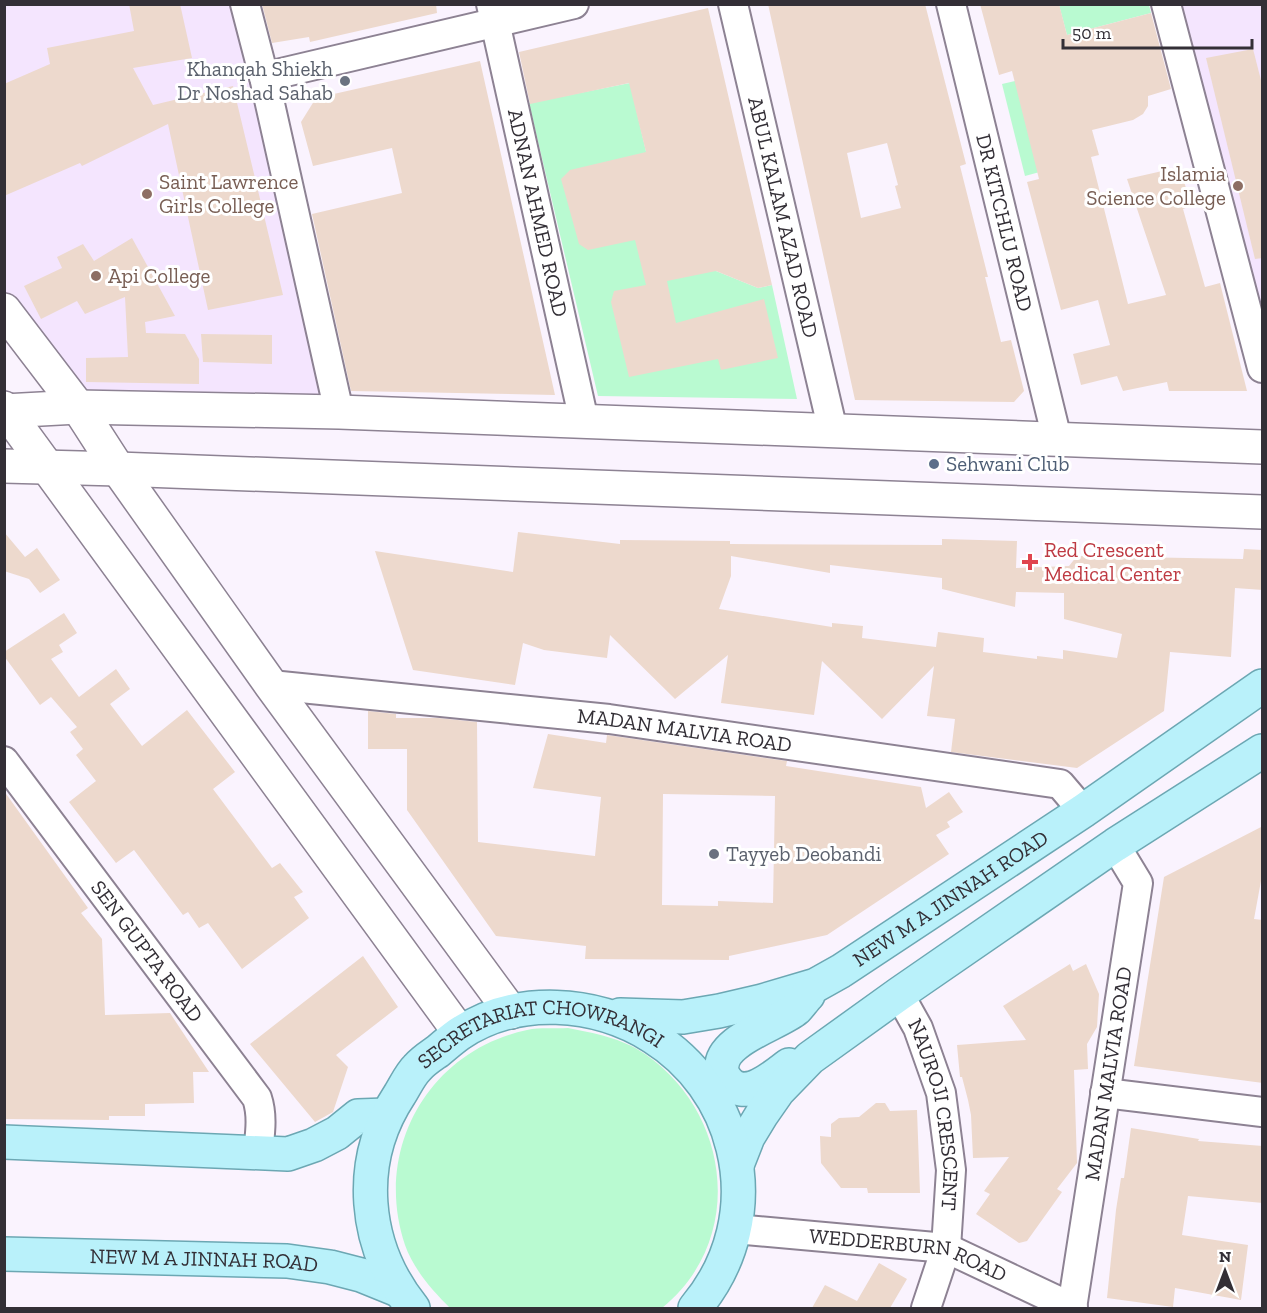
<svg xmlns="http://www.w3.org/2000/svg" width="1267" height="1313" viewBox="0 0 1267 1313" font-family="'Zilla Slab',serif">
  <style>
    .built { fill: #f4e5fe }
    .green { fill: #b9fad1 }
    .building { fill: #edd9cd; fill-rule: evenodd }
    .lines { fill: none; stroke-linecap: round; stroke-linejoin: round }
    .street-casing { stroke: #8d8293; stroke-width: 32 }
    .secondary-casing { stroke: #8d8293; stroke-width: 36 }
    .primary-casing { stroke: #6ca7b3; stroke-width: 36 }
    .street { stroke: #fff; stroke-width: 28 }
    .secondary { stroke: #fff; stroke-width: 33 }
    .primary { stroke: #b9f1fa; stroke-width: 33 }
    .worship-dot { fill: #6b7280; stroke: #fff; stroke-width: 2 }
    .education-dot { fill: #8d6e63; stroke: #fff; stroke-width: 2 }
    .service-dot { fill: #5c6f8a; stroke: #fff; stroke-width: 2 }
    .health-dot { fill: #e0444e; stroke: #fff; stroke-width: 2 }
    .labels { text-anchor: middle; stroke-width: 6; stroke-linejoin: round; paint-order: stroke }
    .worship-label { font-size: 21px; fill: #5b616d; stroke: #fff; text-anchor: end }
    .education-label { font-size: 21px; fill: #785e54; stroke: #fff; text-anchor: start }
    .street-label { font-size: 21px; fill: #332f36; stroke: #fff }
    .service-label { font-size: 21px; fill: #4e5e75; stroke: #fff; text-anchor: start }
    .health-label { font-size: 21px; fill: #be3a42; stroke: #fff; text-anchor: start }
  </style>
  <rect width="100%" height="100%" fill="#faf3fe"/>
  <g class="built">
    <polygon points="5,5 245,5 339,412 78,407 5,310"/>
    <polygon points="1166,5 1262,5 1262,368"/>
  </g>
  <g class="green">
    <polygon points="1059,5 1149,5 1151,13 1067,35"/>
    <polygon points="1015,81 1047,170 1025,176 1002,84"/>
    <polygon points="630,83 655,190 716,271 758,288 772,285 797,399 598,396 529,103"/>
    <path d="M568 1028C594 1033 622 1038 645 1054 731 1113 746 1240 662 1308H450C432 1290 414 1270 405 1245 373 1150 428 1051 527 1030 540 1027 555 1029 568 1028Z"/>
  </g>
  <g class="building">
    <polygon points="129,4 180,4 192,58 133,68 153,105 233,86 283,295 208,310 168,124 82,166 80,163 4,196 4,84 50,64 47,48 134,31"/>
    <polygon points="262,4 436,4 437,13 310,42 309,37 272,43"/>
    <path d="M768 4H925L966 164 960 166 988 277H985L1001 342 1011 340 1024 391 1014 402 855 400ZM887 143 898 185 895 186 901 208 861 218 847 153Z"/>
    <polygon points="980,4 1059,4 1067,35 1151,13 1171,89 1148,96 1148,106 1143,114 1133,120 1092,130 1099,155 1091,157 1128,304 1166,295 1127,179 1180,167 1191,206 1183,209 1205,287 1220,283 1247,391 1169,391 1167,382 1123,391 1117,376 1081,385 1073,354 1110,345 1098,300 1061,310 1027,182 1039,179 1012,71 999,75"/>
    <polygon points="708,8 772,285 758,288 716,271 667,281 676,323 764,299 778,358 721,370 718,359 629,377 611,302 614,291 646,285 635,240 588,250 579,244 561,179 570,170 646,152 629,83 530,104 519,52"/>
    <polygon points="1253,49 1263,88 1263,258 1255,259 1206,58"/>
    <polygon points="480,61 555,395 351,391 312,214 402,193 392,148 313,166 301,122 316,98"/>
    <polygon points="132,238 175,316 145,322 146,333 185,334 199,359 199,384 86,382 86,358 128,357 125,297 85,314 77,301 41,319 24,286 62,268 57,257 83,244 94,261"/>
    <polygon points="201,334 272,335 272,364 203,362"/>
    <polygon points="4,532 25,557 37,548 60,580 40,593 29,579 4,571"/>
    <path d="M518 532 620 544V540L730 541V544L942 545V539L1017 541 1016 568 1069 566 1077 556 1243 559 1244 549 1263 550V590L1235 588 1231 657 1170 652 1164 711 1077 768 951 752 955 719 927 716 934 666 882 719 822 661 814 715 721 703 728 655 675 699 610 635 607 658 544 650 523 643 515 685 413 670 375 551 513 572ZM731 556 830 573V565L942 578V589L1015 607 1016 592 1064 593V619L1122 634 1117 658 1063 650V659L1037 656V659L983 652 984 638 938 632 936 647 862 638 863 626 832 623V627L719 609 731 576Z"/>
    <polygon points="64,613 77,633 59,645 63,652 51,659 79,697 116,669 130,689 110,704 142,746 187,710 235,772 213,789 272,868 280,863 303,892 294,897 309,918 242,969 208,923 199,928 188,912 183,915 134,850 116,863 69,802 96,781 76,755 83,749 70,732 77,727 51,697 40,705 4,656 4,652"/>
    <path d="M368 711 396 714V718H438L477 722 478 842 595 856 601 797 533 788 548 734 606 743 607 735 787 761 786 766 921 787 926 808 949 792 963 812 947 822 950 827 936 835 949 854 827 935 729 956V960L585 959 586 946 496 936 407 810V749H368ZM663 794 775 796 773 903 718 901V906L662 905Z"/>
    <polygon points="4,791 88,908 81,913 102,939 105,1015 170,1013 209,1072 193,1072 194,1103 145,1104 145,1116 109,1116 109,1120 4,1119"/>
    <polygon points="1263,826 1263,870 1254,919 1263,920 1263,1083 1134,1066 1164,877"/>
    <polygon points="363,956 398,1007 336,1055 348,1067 333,1112 315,1122 250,1044"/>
    <polygon points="1070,964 1073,971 1086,964 1099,994 1097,1027 1087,1044 1088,1069 1074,1070 1077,1163 1057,1189 1062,1192 1027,1241 1019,1243 976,1214 990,1194 984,1191 1009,1157 973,1158 971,1115 968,1100 962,1077 960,1077 957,1045 1026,1040 1003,1006"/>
    <polygon points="876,1103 885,1103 890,1111 917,1110 920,1193 868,1193 867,1188 841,1188 821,1163 820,1136 831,1137 831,1124 839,1118 859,1117"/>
    <polygon points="1131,1128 1199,1139 1198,1141 1263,1146 1263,1203 1188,1196 1182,1235 1248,1245 1241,1300 1175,1288 1173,1307 1107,1298 1116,1210 1121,1178 1124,1178"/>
    <polygon points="879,1263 907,1279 890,1308 812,1308 825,1285 857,1301"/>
  </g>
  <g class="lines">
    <defs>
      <g id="street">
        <polyline points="245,4 264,77 339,412"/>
        <path id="s1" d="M491 4 584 421"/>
        <path id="s2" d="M733 4 833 431"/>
        <path id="s3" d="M951 4 1057 439"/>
        <polyline points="1166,4 1262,368"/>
        <polyline points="264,77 574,4"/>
        <path id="s4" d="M271 685 609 719 1060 784 1083 811"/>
        <path id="s5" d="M4 761 257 1098C263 1116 260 1134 258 1153"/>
        <path id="s6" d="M899 994 918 1028 941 1093 951 1170 946 1248 926 1308"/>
        <polyline points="1105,1093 1262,1112"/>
        <path id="s7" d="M735 1229 946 1248 1073 1308"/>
        <path id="s8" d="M1072 1308 1138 883 1115 845"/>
      </g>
      <g id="secondary">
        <polyline points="4,310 78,407 118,469 271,685 511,1012"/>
        <polyline points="4,408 460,1033"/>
        <polyline points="4,411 78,407 339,412 1262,447"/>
        <polyline points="4,466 118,469 1262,512"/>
      </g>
      <g id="primary">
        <path id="s9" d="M620 1015 683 1017 719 1011 762 1001 816 985 841 971 1083 811 1262 686"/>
        <path d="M789 1065C774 1076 746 1102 728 1082 726 1080 722 1074 722 1071 717 1040 777 1025 796 1009 800 1005 804 999 808 995"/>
        <polyline points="4,1142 288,1154 314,1145 337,1133 358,1116 386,1115"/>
        <polyline points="737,1165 748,1137 762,1114 778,1091 810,1058 899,994 1115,845 1262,751"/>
        <path id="s10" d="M4 1254 287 1261 330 1267 361 1275 398 1290"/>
        <path id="s11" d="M413 1308C363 1246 355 1162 400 1094 405 1086 410 1075 417 1068 423 1061 431 1056 438 1051 445 1045 452 1039 459 1034 517 995 596 1001 653 1037 693 1062 722 1102 733 1148 747 1205 733 1263 695 1308"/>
      </g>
    </defs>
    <use href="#street" class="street-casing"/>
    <use href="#secondary" class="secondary-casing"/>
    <use href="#primary" class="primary-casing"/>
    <use href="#street" class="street"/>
    <use href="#secondary" class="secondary"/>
    <use href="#primary" class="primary"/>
  </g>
  <g class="worship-dot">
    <circle cx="345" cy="81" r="6"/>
    <circle cx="714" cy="854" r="6"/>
  </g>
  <g class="education-dot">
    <circle cx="1238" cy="186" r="6"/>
    <circle cx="147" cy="194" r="6"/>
    <circle cx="96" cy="276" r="6"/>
  </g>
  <circle class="service-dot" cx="934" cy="464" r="6"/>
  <path class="health-dot" d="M1027 553h6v6h6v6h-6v6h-6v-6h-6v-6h6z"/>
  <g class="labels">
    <g class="worship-label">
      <text x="333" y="76">Khanqah Shiekh<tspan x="333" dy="24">Dr Noshad Sahab</tspan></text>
      <text x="726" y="861" text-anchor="start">Tayyeb Deobandi</text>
    </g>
    <g class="education-label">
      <text x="1226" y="181" text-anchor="end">Islamia<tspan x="1226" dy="24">Science College</tspan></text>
      <text x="159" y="189">Saint Lawrence<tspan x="159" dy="24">Girls College</tspan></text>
      <text x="108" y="283">Api College</text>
    </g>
    <g class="street-label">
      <text dy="7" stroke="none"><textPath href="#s1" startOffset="214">ADNAN AHMED ROAD</textPath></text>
      <text dy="7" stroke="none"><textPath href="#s2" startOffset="219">ABUL KALAM AZAD ROAD</textPath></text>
      <text dy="7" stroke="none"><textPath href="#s3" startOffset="225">DR KITCHLU ROAD</textPath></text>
      <text dy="7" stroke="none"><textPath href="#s4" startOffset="416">MADAN MALVIA ROAD</textPath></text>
      <text dy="7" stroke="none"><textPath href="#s9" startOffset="360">NEW M A JINNAH ROAD</textPath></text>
      <text dy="7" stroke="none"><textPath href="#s5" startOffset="238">SEN GUPTA ROAD</textPath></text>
      <text dy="7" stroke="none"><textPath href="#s11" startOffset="398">SECRETARIAT CHOWRANGI</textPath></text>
      <text dy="7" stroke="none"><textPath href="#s8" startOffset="237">MADAN MALVIA ROAD</textPath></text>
      <text dy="7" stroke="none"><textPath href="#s6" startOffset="128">NAUROJI CRESCENT</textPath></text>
      <text dy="7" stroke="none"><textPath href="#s7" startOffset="176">WEDDERBURN ROAD</textPath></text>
      <text dy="7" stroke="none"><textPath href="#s10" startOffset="200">NEW M A JINNAH ROAD</textPath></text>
    </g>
    <g class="service-label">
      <text x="946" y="471">Sehwani Club</text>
    </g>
    <g class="health-label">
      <text x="1044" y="557">Red Crescent<tspan x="1044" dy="24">Medical Center</tspan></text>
    </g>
  </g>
  <rect width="1267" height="1313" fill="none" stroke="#332f36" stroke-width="12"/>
  <g transform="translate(1225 1271)" stroke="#ffffff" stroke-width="4.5" paint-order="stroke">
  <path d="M0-4.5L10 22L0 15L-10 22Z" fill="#332f36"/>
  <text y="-9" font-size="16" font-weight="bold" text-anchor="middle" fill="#332f36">N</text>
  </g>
  <path d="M1063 39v9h189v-9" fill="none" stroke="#332f36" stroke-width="3"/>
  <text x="1072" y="39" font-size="18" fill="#332f36" stroke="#ffffff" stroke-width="4.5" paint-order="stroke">50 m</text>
</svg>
